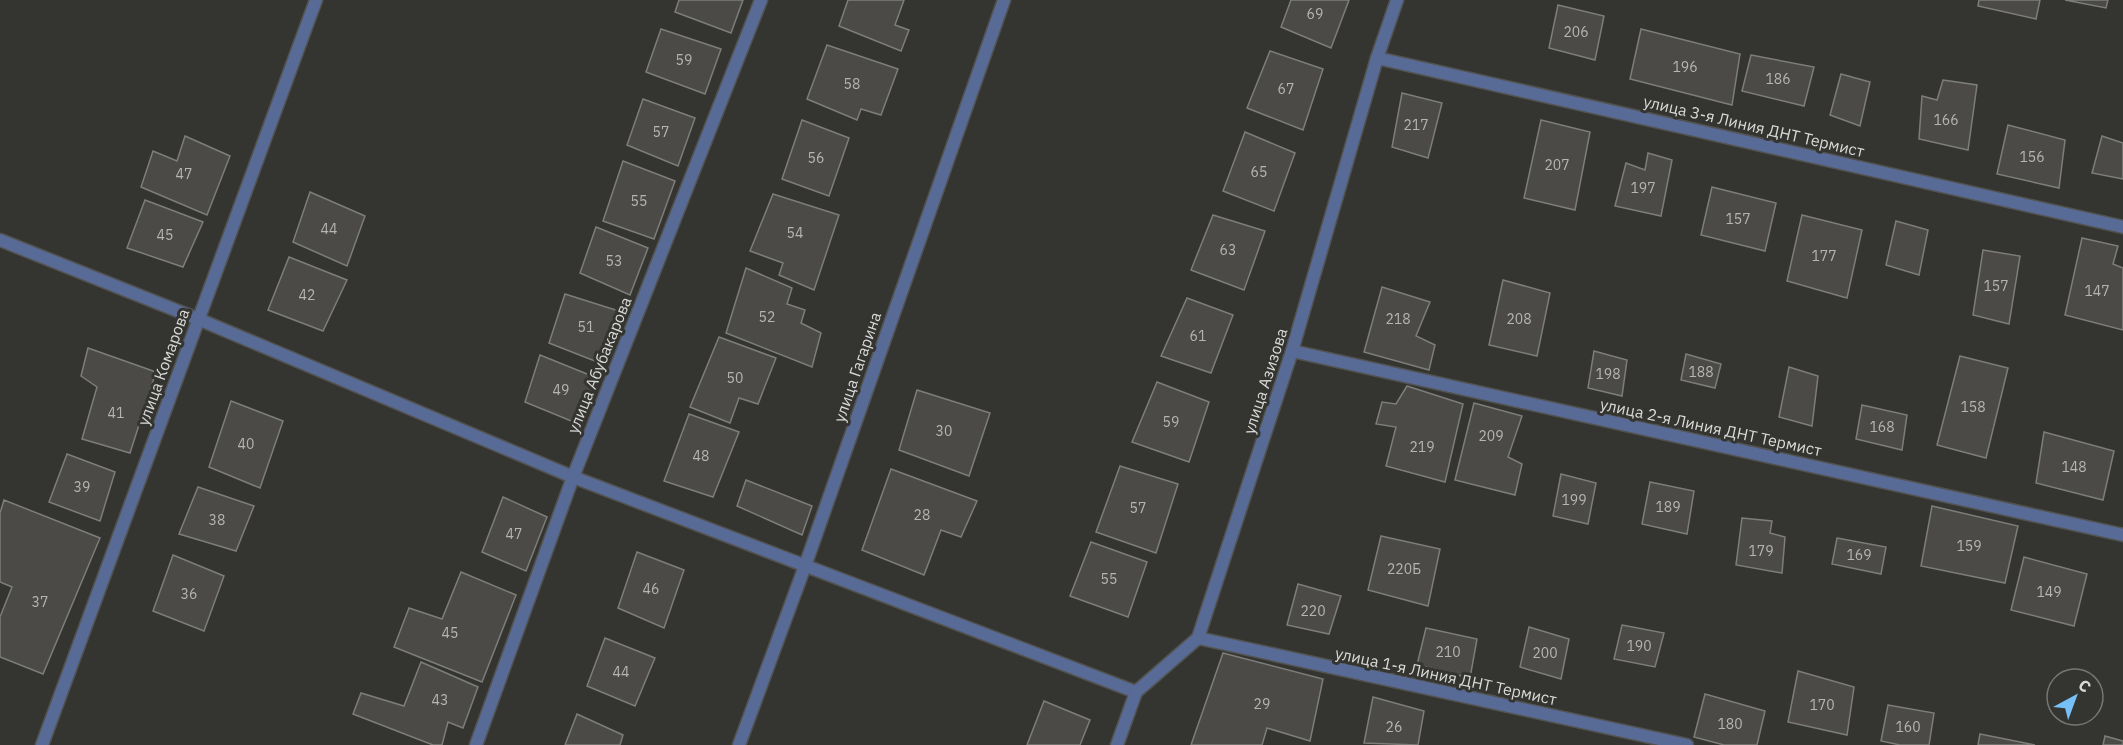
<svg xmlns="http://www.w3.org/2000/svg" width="2123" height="745" viewBox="0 0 2123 745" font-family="'IBM Plex Sans',sans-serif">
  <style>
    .building { fill: #4b4a47; stroke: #7d7d79; stroke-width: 1.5 }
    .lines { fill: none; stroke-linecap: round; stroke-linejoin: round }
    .street-casing { stroke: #52524f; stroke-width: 15 }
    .street { stroke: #586a96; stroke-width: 12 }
    .labels { text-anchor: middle; stroke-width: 6; stroke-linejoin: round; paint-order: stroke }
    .number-label { font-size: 14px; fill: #b6b5b3 }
    .street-label { font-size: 16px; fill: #d9d9d7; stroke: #343431 }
  </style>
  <rect width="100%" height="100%" fill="#343431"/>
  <g class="building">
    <polygon points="679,0 743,0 731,33 675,12"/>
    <polygon points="848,0 904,0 895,25 909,30 901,51 839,26"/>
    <polygon points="1291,0 1349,0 1331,48 1281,27"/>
    <polygon points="1979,0 2040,0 2036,19 1978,6"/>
    <polygon points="2065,0 2108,0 2106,8"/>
    <polygon points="1558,5 1604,16 1595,60 1549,48"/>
    <polygon points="661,29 721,49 705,94 646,72"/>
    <polygon points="1641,29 1740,54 1732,105 1630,79"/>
    <polygon points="827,45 898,69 881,115 861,109 857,120 807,99"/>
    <polygon points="1270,51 1323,69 1303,130 1247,108"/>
    <polygon points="1751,55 1814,67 1804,106 1742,91"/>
    <polygon points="1841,74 1870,82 1860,126 1830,115"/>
    <polygon points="1943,80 1977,85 1968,150 1919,139 1922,96 1937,100"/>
    <polygon points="1402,93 1442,103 1428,158 1392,147"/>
    <polygon points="643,99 695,118 678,166 627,145"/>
    <polygon points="802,120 849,138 829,196 782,179"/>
    <polygon points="1541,120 1590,132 1575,210 1524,198"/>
    <polygon points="2008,125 2065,140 2059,188 1997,174"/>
    <polygon points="1245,132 1295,153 1274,211 1223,191"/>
    <polygon points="185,136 230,156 207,215 141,187 153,151 177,161"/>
    <polygon points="2102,136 2123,143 2123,179 2092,173"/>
    <polygon points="1648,153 1672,160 1661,216 1615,206 1626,163 1645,170"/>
    <polygon points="623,161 675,181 654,239 603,221"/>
    <polygon points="1712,187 1776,203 1765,251 1701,235"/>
    <polygon points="310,192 365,216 347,266 293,242"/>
    <polygon points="773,194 839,215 814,290 779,275 783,263 750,251"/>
    <polygon points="145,200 203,222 183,267 127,248"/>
    <polygon points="1213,215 1265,231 1244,290 1191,270"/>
    <polygon points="1802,215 1862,230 1847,298 1787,281"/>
    <polygon points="1896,221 1928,230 1919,275 1886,265"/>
    <polygon points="596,227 648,248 630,295 580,273"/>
    <polygon points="2082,238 2118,246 2113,264 2123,268 2123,330 2065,315"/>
    <polygon points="1983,250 2020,256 2009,324 1973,315"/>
    <polygon points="289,257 347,280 323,331 268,310"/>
    <polygon points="746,268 792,288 787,304 805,310 801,323 821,333 812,367 726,333"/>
    <polygon points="1503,280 1550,293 1537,356 1489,345"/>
    <polygon points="1382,287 1430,302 1416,336 1435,345 1429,370 1364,352"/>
    <polygon points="565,294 622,312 605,365 549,343"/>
    <polygon points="1187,298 1233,315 1211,373 1161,356"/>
    <polygon points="719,337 776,358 758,404 739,398 730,423 690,407"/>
    <polygon points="88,348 156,372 130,453 82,439 97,387 81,376"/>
    <polygon points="1594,351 1627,360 1622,396 1588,388"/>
    <polygon points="1686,354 1721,364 1715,388 1681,380"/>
    <polygon points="540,355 597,378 581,425 525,402"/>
    <polygon points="1960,356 2008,368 1986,458 1937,445"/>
    <polygon points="1789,367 1818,376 1812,426 1779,417"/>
    <polygon points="1157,382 1209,402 1189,462 1132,442"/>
    <polygon points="1407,386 1463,404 1445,482 1386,466 1396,427 1376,424 1382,402 1396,404"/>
    <polygon points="917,390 990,413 969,476 899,450"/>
    <polygon points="231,401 283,421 260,488 209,467"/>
    <polygon points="1474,403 1522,416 1508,457 1522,464 1515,495 1455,480"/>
    <polygon points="1862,405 1907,415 1902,450 1856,439"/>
    <polygon points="689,414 739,432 713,497 664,481"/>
    <polygon points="2044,432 2114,451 2103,500 2036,483"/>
    <polygon points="67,454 115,472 100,521 49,502"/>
    <polygon points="1120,466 1178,484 1156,553 1096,532"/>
    <polygon points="891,469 977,501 961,537 941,530 924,575 862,550"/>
    <polygon points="1561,474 1596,483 1588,524 1553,516"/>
    <polygon points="746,480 812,506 802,535 737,506"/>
    <polygon points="1650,482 1694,491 1687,534 1642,524"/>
    <polygon points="198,487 254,506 236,551 179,534"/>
    <polygon points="503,497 547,517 526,571 482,552"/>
    <polygon points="4,500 100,538 43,674 0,657 0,617 12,587 0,582 0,513"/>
    <polygon points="1932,506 2018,526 2005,583 1921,566"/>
    <polygon points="1742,518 1772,521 1770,533 1785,537 1782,573 1736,565"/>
    <polygon points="1381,536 1440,549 1428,606 1368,590"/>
    <polygon points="1837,538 1886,547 1881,574 1832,564"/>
    <polygon points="1091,542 1147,562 1128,617 1070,596"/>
    <polygon points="637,552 684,570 664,628 618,608"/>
    <polygon points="173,555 224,576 204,631 153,611"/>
    <polygon points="2024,557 2087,574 2074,626 2011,610"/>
    <polygon points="461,572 516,595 482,682 394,647 409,608 442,619"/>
    <polygon points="1298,584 1341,596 1329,634 1287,625"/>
    <polygon points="1622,625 1664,633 1655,667 1614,659"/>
    <polygon points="1529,627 1569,639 1561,679 1520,667"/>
    <polygon points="1426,628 1477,639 1470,678 1417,665"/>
    <polygon points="605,638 655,658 635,706 587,686"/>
    <polygon points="1223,653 1323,679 1310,741 1267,728 1262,745 1191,745"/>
    <polygon points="421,662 478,687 463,728 448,722 442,745 433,745 353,714 361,693 404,706"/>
    <polygon points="1798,671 1854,687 1847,735 1788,722"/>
    <polygon points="1705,694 1765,711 1757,745 1724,745 1694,737"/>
    <polygon points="1373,697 1424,711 1418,745 1364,743"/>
    <polygon points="1044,701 1090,720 1080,745 1027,745"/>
    <polygon points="1888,705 1934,713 1929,745 1900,745 1881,741"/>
    <polygon points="577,714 623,735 620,745 565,745"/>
    <polygon points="1980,734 2035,745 1978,745"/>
    <polygon points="2105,736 2123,741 2123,745 2103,745"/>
  </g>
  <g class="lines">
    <defs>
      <g id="street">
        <polyline points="1377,58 2123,227"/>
        <polyline points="0,240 198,319 573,477 1136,692"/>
        <polyline points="1292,351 2123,535"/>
        <polyline points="1198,638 1687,745"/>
        <polyline points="42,745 316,0"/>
        <polyline points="476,745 573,477 761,0"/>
        <polyline points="739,745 805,566 1004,0"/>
        <polyline points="1117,745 1136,692 1198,638 1292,351 1377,58 1397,0"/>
      </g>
    </defs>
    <use href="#street" class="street-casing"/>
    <use href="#street" class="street"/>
  </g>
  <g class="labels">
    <g class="number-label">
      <text x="1315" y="19">69</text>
      <text x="1576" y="37">206</text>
      <text x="684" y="65">59</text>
      <text x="1685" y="72">196</text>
      <text x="1778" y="84">186</text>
      <text x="852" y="89">58</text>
      <text x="1286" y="94">67</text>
      <text x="1946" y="125">166</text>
      <text x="1416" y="130">217</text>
      <text x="661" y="137">57</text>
      <text x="2032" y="162">156</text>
      <text x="816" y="163">56</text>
      <text x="1557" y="170">207</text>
      <text x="1259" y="177">65</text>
      <text x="184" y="179">47</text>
      <text x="1643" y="193">197</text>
      <text x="639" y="206">55</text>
      <text x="1738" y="224">157</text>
      <text x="329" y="234">44</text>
      <text x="795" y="238">54</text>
      <text x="165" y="240">45</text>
      <text x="1228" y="255">63</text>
      <text x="1824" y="261">177</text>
      <text x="614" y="266">53</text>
      <text x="1996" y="291">157</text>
      <text x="2097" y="296">147</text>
      <text x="307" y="300">42</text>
      <text x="767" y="322">52</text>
      <text x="1398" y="324">218</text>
      <text x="1519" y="324">208</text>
      <text x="586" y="332">51</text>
      <text x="1198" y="341">61</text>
      <text x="1701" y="377">188</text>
      <text x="1608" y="379">198</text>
      <text x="735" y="383">50</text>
      <text x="561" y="395">49</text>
      <text x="1973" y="412">158</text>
      <text x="116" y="418">41</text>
      <text x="1171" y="427">59</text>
      <text x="1882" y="432">168</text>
      <text x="944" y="436">30</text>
      <text x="1491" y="441">209</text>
      <text x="246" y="449">40</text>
      <text x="1422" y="452">219</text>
      <text x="701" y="461">48</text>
      <text x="2074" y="472">148</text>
      <text x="82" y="492">39</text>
      <text x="1574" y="505">199</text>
      <text x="1668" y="512">189</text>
      <text x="1138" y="513">57</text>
      <text x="922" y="520">28</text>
      <text x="217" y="525">38</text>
      <text x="514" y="539">47</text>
      <text x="1969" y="551">159</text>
      <text x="1761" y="556">179</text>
      <text x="1859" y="560">169</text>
      <text x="1404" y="574">220Б</text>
      <text x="1109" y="584">55</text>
      <text x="651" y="594">46</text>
      <text x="2049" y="597">149</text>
      <text x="189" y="599">36</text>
      <text x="40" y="607">37</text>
      <text x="1313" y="616">220</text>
      <text x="450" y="638">45</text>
      <text x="1639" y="651">190</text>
      <text x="1448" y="657">210</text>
      <text x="1545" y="658">200</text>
      <text x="621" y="677">44</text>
      <text x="440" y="705">43</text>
      <text x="1262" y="709">29</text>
      <text x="1822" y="710">170</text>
      <text x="1730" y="729">180</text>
      <text x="1394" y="732">26</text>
      <text x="1908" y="732">160</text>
    </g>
    <g class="street-label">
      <text transform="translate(1754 126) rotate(13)" y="6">улица 3-я Линия ДНТ Термист</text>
      <text transform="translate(599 365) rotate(-68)" y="6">улица Абубакарова</text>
      <text transform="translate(163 367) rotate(-70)" y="6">улица Комарова</text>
      <text transform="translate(857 367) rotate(-71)" y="6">улица Гагарина</text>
      <text transform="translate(1265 381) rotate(-72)" y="6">улица Азизова</text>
      <text transform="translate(1711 427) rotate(12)" y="6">улица 2-я Линия ДНТ Термист</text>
      <text transform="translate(1446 676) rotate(12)" y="6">улица 1-я Линия ДНТ Термист</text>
    </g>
  </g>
  <g transform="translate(2075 697) rotate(41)"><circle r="28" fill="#343431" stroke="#767673" stroke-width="1.5"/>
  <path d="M0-4.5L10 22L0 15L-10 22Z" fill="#77c0f7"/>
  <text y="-9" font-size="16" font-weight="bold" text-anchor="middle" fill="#d9d9d7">С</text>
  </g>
</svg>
